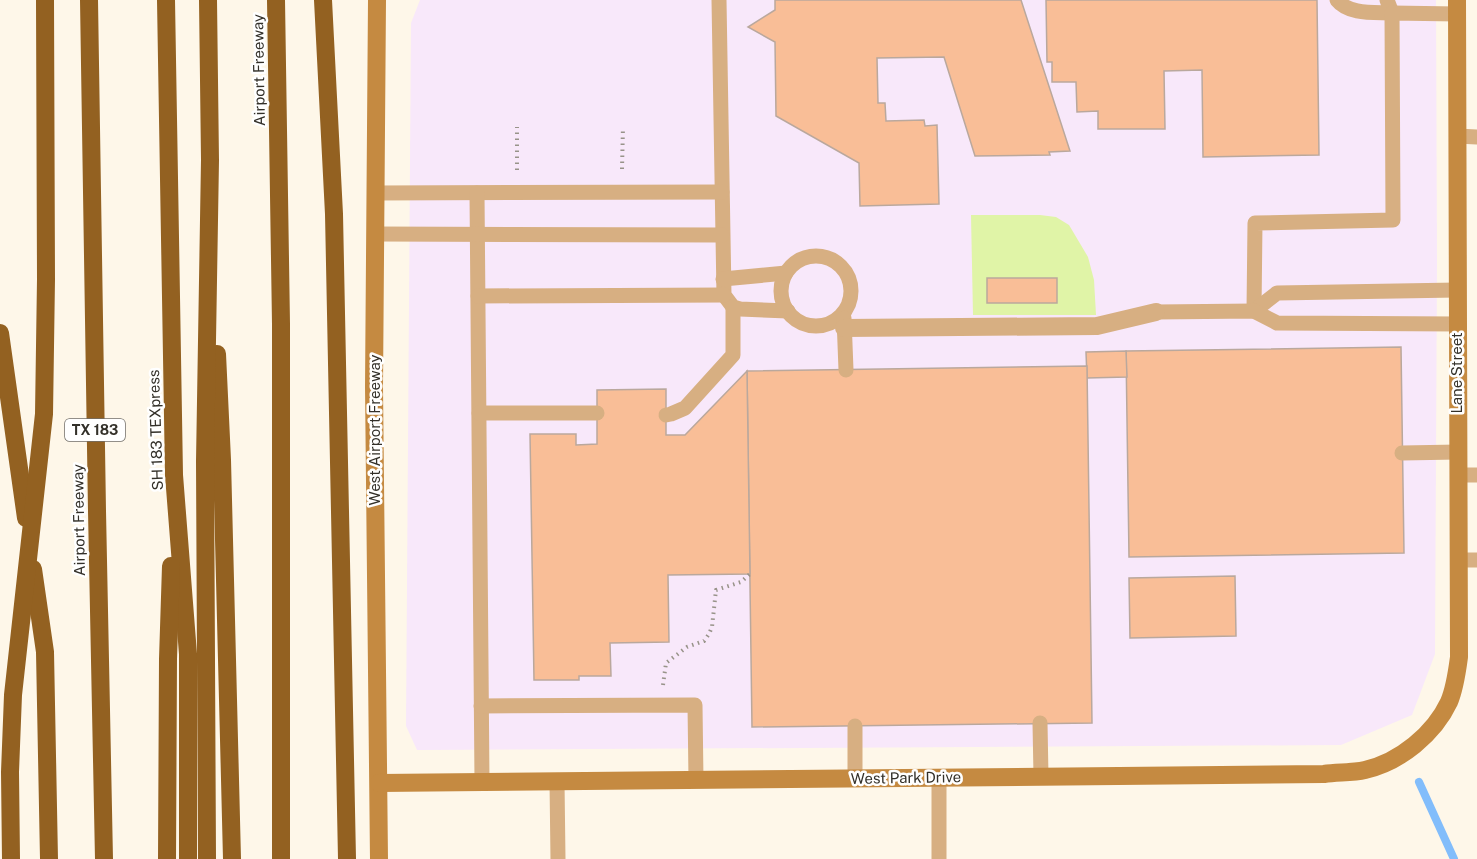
<svg xmlns="http://www.w3.org/2000/svg" width="1477" height="859" viewBox="0 0 1477 859" font-family="'Public Sans',sans-serif">
  <style>
    .medical { fill: #f8e8fa }
    .green { fill: #e0f4a7 }
    .lines { fill: none; stroke-linecap: round; stroke-linejoin: round }
    .stream { stroke: #82bdfb; stroke-width: 8 }
    .building { fill: #f9be97; stroke: #baa89d; stroke-width: 1.5 }
    .path { stroke: #989389; stroke-width: 4; stroke-dasharray: 1.5 4.5; stroke-linecap: butt }
    .lane { stroke: #d7af82; stroke-width: 15 }
    .street { stroke: #d7af82; stroke-width: 18 }
    .secondary { stroke: #c58a41; stroke-width: 18 }
    .highway { stroke: #936121; stroke-width: 18 }
    .labels { text-anchor: middle; stroke-width: 5; stroke-linejoin: round; paint-order: stroke }
    .shield { fill: #fff; stroke: #706e69; stroke-width: 1.5 }
    .shield-label { font-size: 14px; font-weight: bold; fill: #333029 }
    .street-label { font-size: 15px; fill: #333029; stroke: #fff }
  </style>
  <rect width="100%" height="100%" fill="#fef7e9"/>
  <polygon class="medical" points="420,0 1436,0 1437,261 1435,654 1412,715 1341,745 417,750 406,726 411,23"/>
  <polygon class="green" points="971,215 1040,215 1056,217 1069,225 1088,257 1094,280 1096,315 973,315"/>
  <g class="lines">
    <polyline class="stream" points="1419,782 1454,859"/>
  </g>
  <g class="building">
    <polygon points="775,0 1021,0 1070,151 1049,152 1050,155 975,156 944,57 877,58 878,103 885,103 886,121 924,120 925,126 937,125 939,204 860,206 859,163 776,116 775,42 748,27 775,10"/>
    <polygon points="1046,0 1317,0 1319,155 1203,157 1202,70 1164,71 1165,129 1098,129 1098,111 1077,112 1076,82 1052,82 1052,62 1047,62"/>
    <rect x="987" y="278" width="70" height="25"/>
    <polygon points="1401,347 1404,553 1129,557 1126,351"/>
    <polygon points="1126,351 1127,377 1087,378 1086,352"/>
    <polygon points="1087,366 1092,723 752,727 747,371"/>
    <polygon points="747,371 750,574 668,575 669,642 610,643 611,676 579,676 579,680 534,680 530,434 576,434 576,445 597,444 597,390 666,389 666,435 685,435"/>
    <polygon points="1235,576 1236,636 1130,638 1129,578"/>
  </g>
  <g class="lines">
    <g class="path">
      <polyline points="622,169 623,127"/>
      <polyline points="517,170 517,127"/>
      <polyline points="663,685 666,663 687,647 704,641 709,634 712,627 716,590 741,582 750,574"/>
    </g>
    <g class="lane">
      <polyline points="719,0 724,295 733,307 740,309 788,311"/>
      <path d="M1337 0C1349 15 1375 12 1392 13L1387 0"/>
      <polyline points="1457,136 1477,137"/>
      <polyline points="376,193 722,192"/>
      <polyline points="477,193 482,782"/>
      <polyline points="376,234 722,235"/>
      <circle cx="816" cy="291" r="35"/>
      <polyline points="723,279 786,273"/>
      <polyline points="478,296 724,295"/>
      <polyline points="1254,311 1255,223 1393,220 1392,13 1457,14"/>
      <polyline points="1254,311 1277,293 1457,290"/>
      <polyline points="1156,312 1254,311 1277,323 1457,324"/>
      <polyline points="844,318 846,370"/>
      <polyline points="479,413 597,413"/>
      <polyline points="666,415 671,414 685,408 733,355 733,307"/>
      <polyline points="1402,453 1458,452"/>
      <polyline points="1458,475 1477,475"/>
      <polyline points="1458,560 1477,560"/>
      <polyline points="481,706 695,705 696,780"/>
      <polyline points="1040,723 1041,776"/>
      <polyline points="939,777 939,859"/>
      <polyline points="855,778 855,726"/>
      <polyline points="557,781 558,859"/>
    </g>
    <polyline class="street" points="844,328 1097,326 1156,312"/>
    <g class="secondary">
      <polyline points="377,0 374,387 379,859"/>
      <path d="M379 783 1324 774C1337 772 1352 773 1365 770 1400 762 1434 734 1449 702 1455 688 1457 672 1459 657L1457 0"/>
    </g>
    <g class="highway">
      <polyline points="89,0 97,511 104,859"/>
      <polyline points="166,0 174,475 188,654 188,859"/>
      <polyline points="276,0 281,324 281,859"/>
      <polyline points="323,0 334,214 347,859"/>
      <polyline points="0,333 26,518"/>
      <polyline points="217,354 222,460 232,859"/>
      <polyline points="33,569 45,652 49,859"/>
      <polyline points="11,859 10,772 13,695 44,414 46,279 45,0"/>
      <polyline points="167,859 168,659 171,566"/>
      <polyline points="207,859 205,461 210,160 208,0"/>
    </g>
  </g>
  <g class="labels">
    <rect class="shield" x="65" y="419" width="60" height="22" rx="4.5"/>
    <g class="shield-label">
      <text x="95" y="435">TX 183</text>
    </g>
    <g class="street-label">
      <text transform="translate(259 70) rotate(-91)" y="5">Airport Freeway</text>
      <text transform="translate(1457 373) rotate(-90)" y="5">Lane Street</text>
      <text transform="translate(156 430) rotate(-92)" y="5">SH 183 TEXpress</text>
      <text transform="translate(375 430) rotate(-90)" y="5">West Airport Freeway</text>
      <text transform="translate(79 520) rotate(-91)" y="5">Airport Freeway</text>
      <text transform="translate(906 778) rotate(-1)" y="5">West Park Drive</text>
    </g>
  </g>
</svg>
